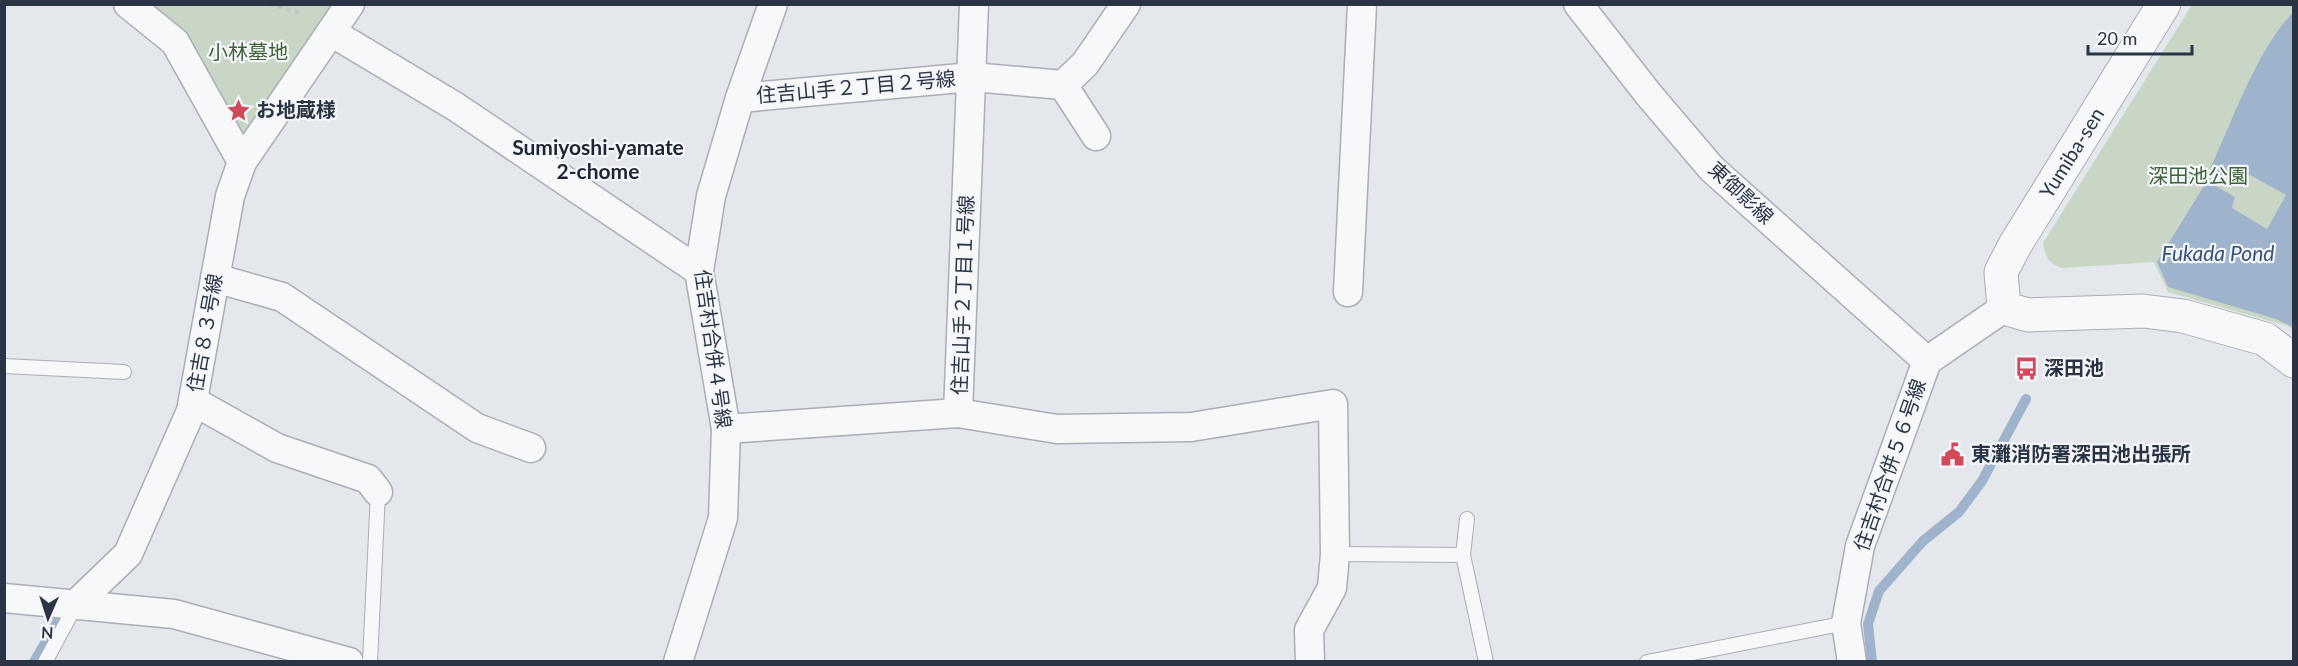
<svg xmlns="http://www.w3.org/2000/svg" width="2298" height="666" viewBox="0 0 2298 666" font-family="Lato,'Noto Sans JP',sans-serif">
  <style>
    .green { fill: #c9d6c5 }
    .water { fill: #9fb4cc }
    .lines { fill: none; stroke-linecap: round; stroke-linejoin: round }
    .stream { stroke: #9fb4cc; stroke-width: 10 }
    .service-casing { stroke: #a9aeb7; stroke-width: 16 }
    .minor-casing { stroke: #a9aeb7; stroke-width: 31 }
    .tertiary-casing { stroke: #a9aeb7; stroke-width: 35 }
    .path { stroke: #c2c5cb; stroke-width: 4; stroke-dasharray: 4.5 4.5; stroke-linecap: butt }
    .service { stroke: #f7f8fa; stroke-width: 14 }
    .minor { stroke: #f7f8fa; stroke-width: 28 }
    .tertiary { stroke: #f7f8fa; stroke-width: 33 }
    .labels { text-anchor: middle; stroke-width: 4.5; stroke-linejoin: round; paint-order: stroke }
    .park-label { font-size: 20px; fill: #3f6138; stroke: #f4f6f9 }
    .street-label { font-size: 20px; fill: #2b3445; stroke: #f4f6f9 }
    .poi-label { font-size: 20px; font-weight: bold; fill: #2b3445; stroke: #f4f6f9; text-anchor: start }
    .neighbourhood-label { font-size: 21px; font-weight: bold; fill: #1d2536; stroke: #f4f6f9 }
    .water-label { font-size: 21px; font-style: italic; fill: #34527a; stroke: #f4f6f9 }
  </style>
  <rect width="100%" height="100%" fill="#e4e7ec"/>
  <g class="green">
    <polygon points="145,5 339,5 249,137 238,136"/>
    <path d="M2192 5H2293V330L2288 326 2168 292 2154 262 2062 268C2048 263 2046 258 2043 243Z"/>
  </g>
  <path class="water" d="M2293 13V327L2276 319 2168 287 2157 262 2207 181 2235 197 2232 208 2267 229 2286 195 2250 175 2241 186 2210 169C2230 126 2260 43 2293 13Z"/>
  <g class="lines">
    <g class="stream">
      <polyline points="34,662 63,612"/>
      <polyline points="1872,662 1868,624 1879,591 1923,541 1959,512 1982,481 2026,399"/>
    </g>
    <defs>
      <g id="service">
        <polyline points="4,366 124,372"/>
        <polyline points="1467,519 1463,555 1486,662"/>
        <polyline points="1335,554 1463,555"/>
        <polyline points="45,662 77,603"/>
        <polyline points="370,662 378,492"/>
        <polyline points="1647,662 1846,623"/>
      </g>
      <g id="minor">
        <polyline points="974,4 958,413 1057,429 1191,427 1333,404 1335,554 1332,588 1309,630 1310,662"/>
        <polyline points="1578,4 1649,95 1712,169 1927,361"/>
        <polyline points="331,32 456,107 699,271"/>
        <polyline points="1063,85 1096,136"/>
        <polyline points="740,98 972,77 1063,85 1085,64 1126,4"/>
        <polyline points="242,162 350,4"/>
        <polyline points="215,278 282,297 477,428 531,448"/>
        <polyline points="1348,292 1362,4"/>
        <polyline points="193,401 277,448 368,479 378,492"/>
        <polyline points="726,429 958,413"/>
        <polyline points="4,598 174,614 349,662"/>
        <polyline points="77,603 128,554 191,411 230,196 242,162 175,42 128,4"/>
        <polyline points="678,662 723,518 726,429 699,271 711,196 740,98 773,4"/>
        <polyline points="1852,662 1846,623 1860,546 1927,361 2004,308"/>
      </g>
      <polyline id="tertiary" points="2164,4 2015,245 2001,272 2004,308 2028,315 2143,311 2183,316 2265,339 2294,361"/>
    </defs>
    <use href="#service" class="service-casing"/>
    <use href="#minor" class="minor-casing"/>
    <use href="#tertiary" class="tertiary-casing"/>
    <polyline class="path" points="269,4 304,14"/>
    <use href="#service" class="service"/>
    <use href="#minor" class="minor"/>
    <use href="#tertiary" class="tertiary"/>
  </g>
  <defs>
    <symbol id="sight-bare" viewBox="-9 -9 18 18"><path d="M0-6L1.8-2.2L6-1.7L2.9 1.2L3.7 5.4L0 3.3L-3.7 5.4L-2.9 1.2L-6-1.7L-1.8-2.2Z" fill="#d1495b" stroke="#f4f6f9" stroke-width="2.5" paint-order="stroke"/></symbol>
    <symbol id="bus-bare" viewBox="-9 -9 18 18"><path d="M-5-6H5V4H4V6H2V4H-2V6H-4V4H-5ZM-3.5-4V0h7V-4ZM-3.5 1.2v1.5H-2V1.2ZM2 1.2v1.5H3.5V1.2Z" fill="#d1495b" stroke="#f4f6f9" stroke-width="2.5" paint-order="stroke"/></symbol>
    <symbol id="civic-bare" viewBox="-9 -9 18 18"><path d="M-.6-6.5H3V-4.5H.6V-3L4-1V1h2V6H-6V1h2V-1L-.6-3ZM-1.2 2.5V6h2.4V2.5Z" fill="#d1495b" stroke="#f4f6f9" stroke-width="2.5" paint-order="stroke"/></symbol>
  </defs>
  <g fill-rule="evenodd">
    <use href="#sight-bare" x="222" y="94" width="33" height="33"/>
    <use href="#bus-bare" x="2010" y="352" width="33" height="33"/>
    <use href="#civic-bare" x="1936" y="438" width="33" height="33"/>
  </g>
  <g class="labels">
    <g class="park-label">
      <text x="248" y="59">小林墓地</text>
      <text x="2198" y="183">深田池公園</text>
    </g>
    <g class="street-label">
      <text transform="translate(856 87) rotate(-5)" y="7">住吉山手２丁目２号線</text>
      <text transform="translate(2072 153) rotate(-58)" y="7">Yumiba-sen</text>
      <text transform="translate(1741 193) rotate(43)" y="7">東御影線</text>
      <text transform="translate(963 295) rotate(-88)" y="7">住吉山手２丁目１号線</text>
      <text transform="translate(205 333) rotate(-80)" y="7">住吉８３号線</text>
      <text transform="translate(713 349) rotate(82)" y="7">住吉村合併４号線</text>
      <text transform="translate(1890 465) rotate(-71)" y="7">住吉村合併５６号線</text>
    </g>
    <g class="poi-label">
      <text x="256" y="117">お地蔵様</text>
      <text x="2044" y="375">深田池</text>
      <text x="1971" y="461">東灘消防署深田池出張所</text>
    </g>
    <g class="neighbourhood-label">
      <text x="598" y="155">Sumiyoshi-yamate<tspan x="598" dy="24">2-chome</tspan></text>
    </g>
    <g class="water-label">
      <text x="2218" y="261">Fukada Pond</text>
    </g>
  </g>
  <rect width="2298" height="666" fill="none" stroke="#2b3445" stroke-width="12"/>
  <g transform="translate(48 618) rotate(183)" stroke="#f4f6f9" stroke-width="4.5" paint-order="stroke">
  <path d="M0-4.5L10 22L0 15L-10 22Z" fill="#2b3445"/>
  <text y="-9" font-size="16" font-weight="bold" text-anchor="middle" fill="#2b3445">N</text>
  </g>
  <path d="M2088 45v9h104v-9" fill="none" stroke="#2b3445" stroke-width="3"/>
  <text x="2097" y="45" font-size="18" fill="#2b3445" stroke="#f4f6f9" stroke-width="4.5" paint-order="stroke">20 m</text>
</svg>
